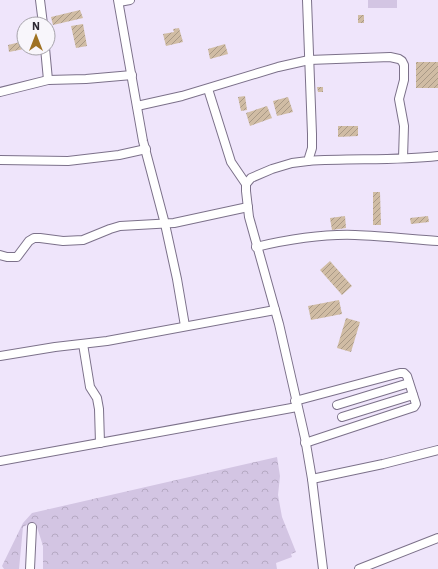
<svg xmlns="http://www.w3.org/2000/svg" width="438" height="569" viewBox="0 0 438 569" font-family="'IBM Plex Sans',sans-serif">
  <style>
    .forest { fill: url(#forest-crowns) }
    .park { fill: #d3c5e3 }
    .building { fill: url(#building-hatch) }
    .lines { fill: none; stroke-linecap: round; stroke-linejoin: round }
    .minor-casing { stroke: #7c718a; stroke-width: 10 }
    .minor { stroke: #fff; stroke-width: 8 }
  </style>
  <defs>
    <pattern id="forest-crowns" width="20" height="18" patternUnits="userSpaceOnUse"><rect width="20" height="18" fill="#d3c5e3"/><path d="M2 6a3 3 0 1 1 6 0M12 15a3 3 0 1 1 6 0" fill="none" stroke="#b5a9c3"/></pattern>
    <pattern id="building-hatch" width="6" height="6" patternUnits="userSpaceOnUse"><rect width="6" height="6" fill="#d0bca4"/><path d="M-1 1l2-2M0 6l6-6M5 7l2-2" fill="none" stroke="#a99986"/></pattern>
  </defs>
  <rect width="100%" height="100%" fill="#efe5fb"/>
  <polygon class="forest" points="277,457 280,476 278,495 282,517 296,552 291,554 292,557 276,563 277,569 43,569 43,546 36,524 32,522 23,527 19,569 4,569 2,566 23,523 32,513"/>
  <rect class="park" x="368" y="0" width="29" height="8"/>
  <g class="building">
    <polygon points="80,10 83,18 53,25 51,17"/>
    <rect x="358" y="15" width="6" height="8"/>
    <polygon points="83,24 87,46 76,48 71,26"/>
    <polygon points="179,28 183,42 166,46 163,34 174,32 173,29"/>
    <polygon points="24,41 24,49 9,52 8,45"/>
    <polygon points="225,44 228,54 210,59 208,49"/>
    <rect x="416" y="62" width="22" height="26"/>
    <polygon points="317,87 323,87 323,92 318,92"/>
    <polygon points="245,96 247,110 241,111 238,97"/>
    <polygon points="288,97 293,112 277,116 273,101"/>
    <polygon points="267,106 272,118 250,126 246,113"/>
    <polygon points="338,126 358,126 358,136 338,137"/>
    <polygon points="373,192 380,192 381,225 373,225"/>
    <polygon points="345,216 346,228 332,230 330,218"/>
    <polygon points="428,216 429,222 411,224 410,218"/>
    <polygon points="330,261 352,286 342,295 320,270"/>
    <polygon points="339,300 342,314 311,320 308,306"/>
    <polygon points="346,318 360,322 351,352 337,348"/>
  </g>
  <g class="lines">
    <defs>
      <g id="minor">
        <polyline points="40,0 43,24"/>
        <polyline points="118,0 143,141 165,224 177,279 185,326"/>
        <polyline points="307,0 312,134 312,148 308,161 292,163 272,169 251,178 246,184 246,191 249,217 279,324 305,438 312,479 323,569"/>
        <polyline points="119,2 130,0"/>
        <polyline points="45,48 48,80"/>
        <polyline points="208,89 231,162 246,184"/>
        <polyline points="0,92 48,80 86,79 132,75"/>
        <polyline points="137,106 182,96 278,67 309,60 390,57 399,59 402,61 404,65 404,80 399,99 404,126 403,158"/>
        <polyline points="0,160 68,161 119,155 146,149"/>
        <path d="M308 161C352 158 395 161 438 156"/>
        <path d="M256 247C286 240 325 234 355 235 382 236 410 239 438 241"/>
        <polyline points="0,255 7,257 17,257 29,241 34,238 40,238 63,241 83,240 110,229 120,226 174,223 248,207"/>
        <polyline points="83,344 90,387 97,398 99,409 100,443"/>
        <polyline points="0,356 55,347 107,341 275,310"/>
        <polyline points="295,401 400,373 404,373 407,376 416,404 414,407 305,443"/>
        <polyline points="337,405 409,383"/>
        <polyline points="342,417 413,395"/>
        <polyline points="0,461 297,407"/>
        <polyline points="312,479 383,464 438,450"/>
        <polyline points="30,569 32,527"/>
        <polyline points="359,569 438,538"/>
      </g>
    </defs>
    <use href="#minor" class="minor-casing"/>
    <use href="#minor" class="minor"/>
  </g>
  <g transform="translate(36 36)"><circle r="19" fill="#f8f6fb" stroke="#a7a4ab"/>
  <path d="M0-3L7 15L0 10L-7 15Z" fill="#9f7223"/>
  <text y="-6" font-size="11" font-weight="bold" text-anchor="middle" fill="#2d2933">N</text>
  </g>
</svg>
